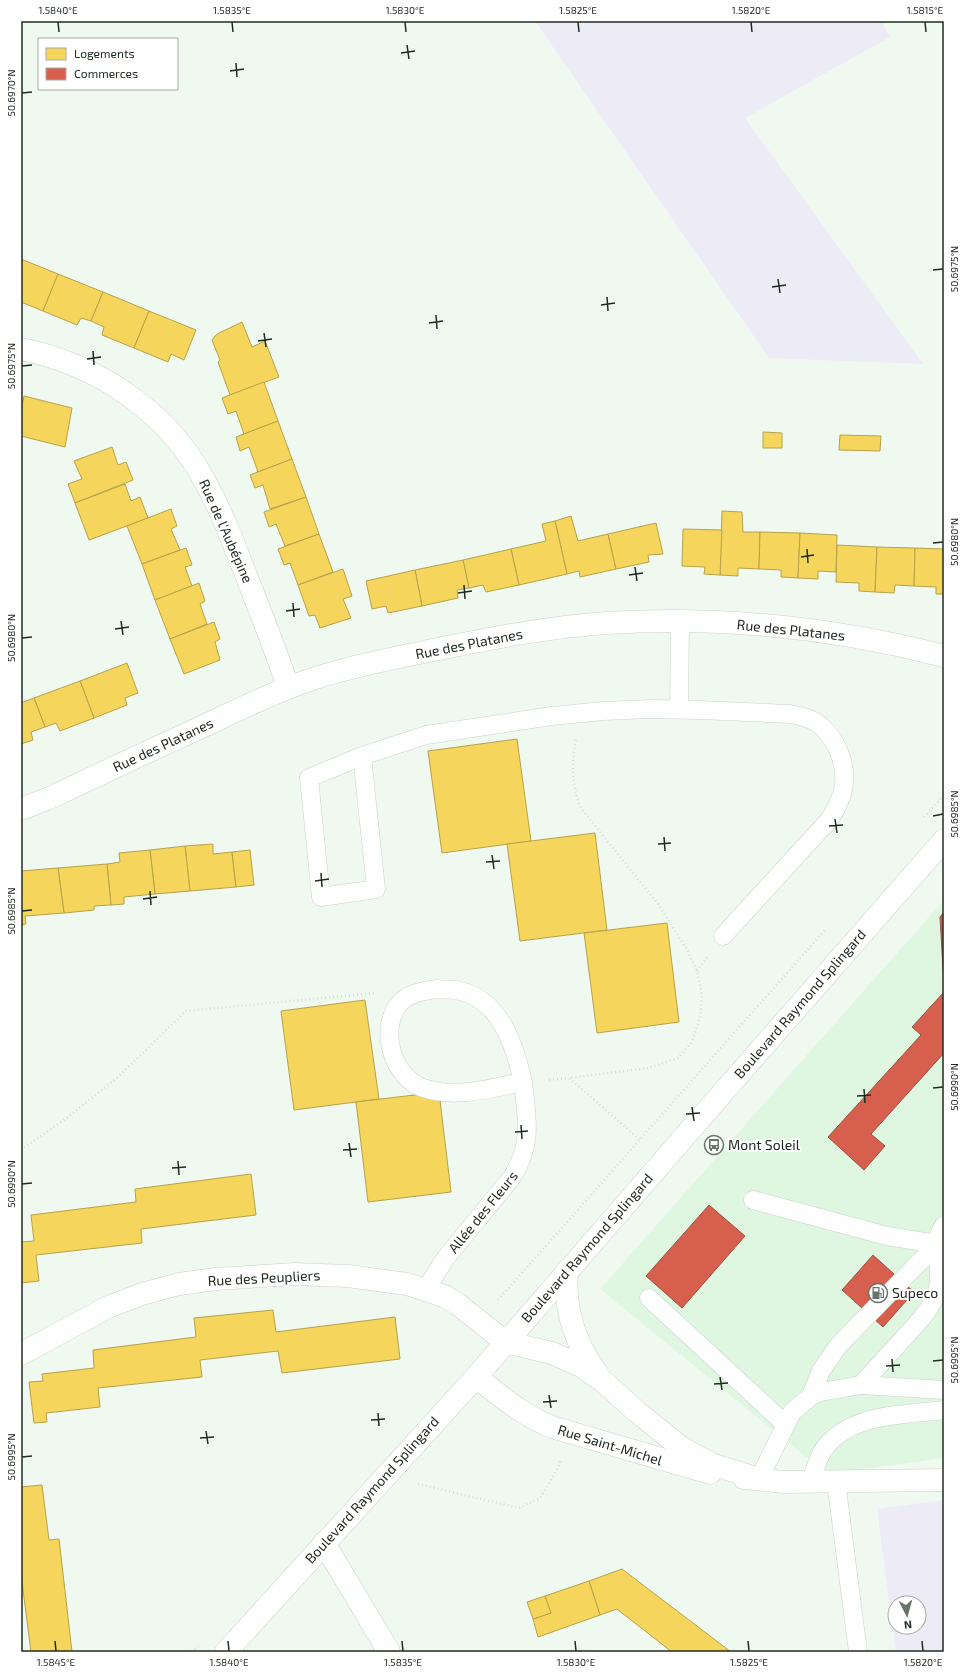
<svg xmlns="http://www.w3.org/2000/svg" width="965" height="1673" viewBox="0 0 965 1673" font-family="'Exo 2',sans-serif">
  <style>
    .built { fill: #dff7e0 }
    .green { fill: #edebf5; fill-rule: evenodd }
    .homes { fill: #f6d55c; stroke: #b6a24a }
    .shops { fill: #d6604d; stroke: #9f5040 }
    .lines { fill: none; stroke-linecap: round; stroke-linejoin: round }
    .service-casing { stroke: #c8d3ca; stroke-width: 19 }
    .minor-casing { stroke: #c8d3ca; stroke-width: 23 }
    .secondary-casing { stroke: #c8d3ca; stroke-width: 23 }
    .path { stroke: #d8dbd8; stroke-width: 2.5; stroke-dasharray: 1 3; stroke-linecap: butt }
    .service { stroke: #fdfefd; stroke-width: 18 }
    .minor { stroke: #fdfefd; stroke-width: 22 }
    .secondary { stroke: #fdfefd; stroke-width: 22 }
    .ticks { fill: none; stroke: #202b20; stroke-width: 1.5 }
    .labels { text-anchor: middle; stroke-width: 4; stroke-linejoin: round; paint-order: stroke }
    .street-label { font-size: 14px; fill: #202b20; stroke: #fff }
    .poi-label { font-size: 14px; fill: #202b20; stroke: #fff; text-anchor: start }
    .neatline { fill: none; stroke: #202b20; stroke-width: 1.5 }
    .ticks-label { font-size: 10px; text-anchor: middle; fill: #202b20 }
  </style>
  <rect width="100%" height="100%" fill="#eff9f0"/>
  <polygon class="built" points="944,900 944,1458 827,1474 600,1289"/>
  <g class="green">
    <polygon points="535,21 881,21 890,37 745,118 923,364 769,358"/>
    <path d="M944 1500V1652H896L877 1509ZM895 1603H919V1627H895Z"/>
  </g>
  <g class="homes">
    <polygon points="21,259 58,274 43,311 21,302"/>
    <polygon points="58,274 103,292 91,321 81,318 77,325 43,311"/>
    <polygon points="103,292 149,311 134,348 102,335 104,327 91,321"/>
    <polygon points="149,311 196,330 184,360 171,354 168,362 134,348"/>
    <polygon points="242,322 252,347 265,341 279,377 230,395 218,362 220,360 212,340 217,334"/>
    <polygon points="264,382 278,421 244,434 236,411 228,414 222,398"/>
    <polygon points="24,396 72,408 65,447 21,436 21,411"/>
    <polygon points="278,421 292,459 258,472 249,447 240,451 236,437"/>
    <polygon points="763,432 782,433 782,448 763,448"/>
    <polygon points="840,435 881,436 880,451 839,450"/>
    <polygon points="112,447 118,465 126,462 133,480 75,503 68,484 82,479 74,461"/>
    <polygon points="292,459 306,497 270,509 263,485 255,488 250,475"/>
    <polygon points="125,484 131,501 140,497 148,518 89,540 75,503"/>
    <polygon points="306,497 319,534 285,546 276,524 269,527 264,512"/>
    <polygon points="171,509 177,526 171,529 180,550 142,564 127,526"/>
    <polygon points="722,511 742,512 743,532 760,532 759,569 738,568 738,576 720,575"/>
    <polygon points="571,516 578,541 608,534 616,569 580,577 579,571 567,574 555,521"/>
    <polygon points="555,521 567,574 519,585 511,549 546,541 542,524"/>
    <polygon points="656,523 663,554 648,555 649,562 616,569 608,534"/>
    <polygon points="683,529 722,530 720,575 704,574 705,567 682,566"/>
    <polygon points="760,532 800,533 798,578 781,577 781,570 759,569"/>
    <polygon points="800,533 837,535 836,572 818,571 818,579 798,578"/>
    <polygon points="319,534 333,572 298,585 290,563 284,565 278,549"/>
    <polygon points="837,545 877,547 875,592 859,591 859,583 836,582"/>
    <polygon points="877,547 915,548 914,586 895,585 894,593 875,592"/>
    <polygon points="186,548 192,565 185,567 192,586 155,600 142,564"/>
    <polygon points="915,548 944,549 944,594 936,594 936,587 914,586"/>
    <polygon points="511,549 519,585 486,592 483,585 469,588 463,560"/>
    <polygon points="463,560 469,588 457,590 458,598 422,606 415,570"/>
    <polygon points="343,569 352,596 343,599 351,618 320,628 315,615 309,616 298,585"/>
    <polygon points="415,570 422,606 388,613 386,606 372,609 366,581"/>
    <polygon points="199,583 205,601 200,604 207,624 170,639 155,600"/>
    <polygon points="214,622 220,639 215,642 220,660 184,674 170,639"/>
    <polygon points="127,663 138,693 125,698 127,705 94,718 80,681"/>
    <polygon points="80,681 94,718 60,731 56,723 45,727 34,698"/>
    <polygon points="34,698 45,727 31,732 33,740 21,744 21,703"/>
    <polygon points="517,739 531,841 442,853 428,751"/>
    <polygon points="595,833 607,930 520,941 507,844"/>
    <polygon points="213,844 213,854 232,852 236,887 190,891 185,846"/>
    <polygon points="185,846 190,891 155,894 150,850"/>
    <polygon points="150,850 155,894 124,897 124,904 111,905 107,864 120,862 119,853"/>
    <polygon points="250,850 254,885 236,887 232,852"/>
    <polygon points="107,864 111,905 94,906 94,910 64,913 58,868"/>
    <polygon points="58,868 64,913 25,916 26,924 21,925 21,871"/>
    <polygon points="667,923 679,1022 597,1033 584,933"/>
    <polygon points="365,1000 379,1099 294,1110 281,1011"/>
    <polygon points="439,1092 451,1192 368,1202 356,1102"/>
    <polygon points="251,1174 256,1215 141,1229 142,1243 36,1255 39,1281 21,1283 21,1242 34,1241 31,1215 136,1202 135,1189"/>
    <polygon points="273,1310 276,1332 395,1317 400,1359 282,1373 278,1351 200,1360 202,1377 98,1388 100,1407 46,1413 47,1422 34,1423 29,1382 43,1381 42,1374 94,1368 93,1350 196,1337 194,1318"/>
    <polygon points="42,1485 49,1540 59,1539 72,1652 31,1652 22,1582 21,1583 21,1487"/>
    <polygon points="622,1569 731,1652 672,1652 617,1609 600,1615 589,1581"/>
    <polygon points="589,1581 600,1615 538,1637 533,1619 551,1613 545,1596"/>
    <polygon points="545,1596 551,1613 533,1619 527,1602"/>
  </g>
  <g class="shops">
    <polygon points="944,912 944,986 940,917"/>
    <polygon points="944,992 944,1053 871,1134 885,1146 864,1170 828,1137 921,1035 912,1027"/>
    <polygon points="709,1205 745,1236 682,1308 646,1276"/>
    <polygon points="873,1255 914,1292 883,1327 842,1290"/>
  </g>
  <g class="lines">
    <defs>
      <g id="service">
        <polyline points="679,709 680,622"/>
        <path d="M362 756 376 889 321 897 309 778 362 756 426 735 552 716 603 711 650 709 700 710 790 714C801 716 812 718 821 726 839 742 849 770 842 794 839 803 835 811 830 819L723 936"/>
        <path d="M437 989C443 990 450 989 456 990 500 998 514 1043 523 1082 491 1088 456 1099 423 1088 393 1077 379 1032 398 1005 407 993 423 991 437 989Z"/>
        <polyline points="753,1200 887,1236 937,1244"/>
        <path d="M426 1289 445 1259 512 1177C533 1144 527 1119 523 1082"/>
        <polyline points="649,1298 785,1424"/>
        <path d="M861 1385 921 1319C931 1307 940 1293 939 1276 939 1258 933 1241 944 1225"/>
        <polyline points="811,1396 821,1371 838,1346 937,1244"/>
        <polyline points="759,1479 792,1412 811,1396 821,1392 861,1385 944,1390"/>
        <path d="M811 1481C814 1472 817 1461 822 1452 847 1413 903 1415 944 1410"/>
        <polyline points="836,1481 858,1652"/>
      </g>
      <g id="minor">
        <path d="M21 349C96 364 166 410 203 478 221 509 233 542 246 575 260 612 276 649 288 688"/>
        <path d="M21 809 52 797C98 775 144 753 191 732 223 717 255 701 288 688 333 670 381 661 428 651 487 639 547 627 607 623 719 616 835 628 944 656"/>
        <path d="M567 1271C564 1309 574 1342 597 1373"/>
        <polyline points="21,1354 108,1307 142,1294 179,1284 216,1279 294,1274 348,1276 407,1284 444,1296 459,1305 505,1342 552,1353 581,1366 604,1382 636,1411 682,1448 711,1464 759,1479"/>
        <path d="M476 1377C501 1396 524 1417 555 1428L710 1473"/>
        <polyline points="744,1478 784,1482 944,1480"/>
        <polyline points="324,1543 389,1652"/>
      </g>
      <polyline id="secondary" points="226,1652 476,1377 691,1129 944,840"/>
    </defs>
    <use href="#service" class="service-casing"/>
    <use href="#minor" class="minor-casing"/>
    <use href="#secondary" class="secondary-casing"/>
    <g class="path">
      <path d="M576 740C571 766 572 782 580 807L658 904 686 948 697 971 702 995 700 1018 692 1042 678 1058 648 1068 569 1078 640 1140"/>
      <polyline points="924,817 944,795"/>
      <polyline points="697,971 708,956"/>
      <polyline points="549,1080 569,1078"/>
      <polyline points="21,1150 68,1117 118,1077 186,1011 375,993"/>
      <polyline points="498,1300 826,929"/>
      <polyline points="418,1484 519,1508 540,1498 558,1468 561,1459"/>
      <polyline points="192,1652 198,1646"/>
    </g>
    <use href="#service" class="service"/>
    <use href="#minor" class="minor"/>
    <use href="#secondary" class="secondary"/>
  </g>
  <path class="ticks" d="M58 22 59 32M232 22 233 32M405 22 406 32M578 22 579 32M751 22 752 32M925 22 926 32M407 45 409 59M401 53 415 51M236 63 237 77M230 71 244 69M22 93 32 92M933 270 943 269M778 279 780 293M772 287 786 285M607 297 608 311M601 305 615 303M436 315 437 329M429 323 443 321M264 333 266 347M258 341 272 339M93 351 94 365M87 359 101 357M22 366 32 365M933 543 943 542M807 549 808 563M801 557 814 555M635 567 637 581M629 575 643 573M464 585 465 599M458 593 472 591M293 603 294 617M286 611 300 609M121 621 123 635M115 629 129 627M22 638 32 637M933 816 943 814M835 819 837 833M829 826 843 825M664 837 665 851M658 844 671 843M492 855 494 869M486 862 500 861M321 873 322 887M315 881 329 879M150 891 151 905M143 899 157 897M22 911 32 910M933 1088 943 1087M864 1089 865 1103M857 1096 871 1095M692 1107 694 1121M686 1114 700 1113M521 1125 522 1139M515 1132 528 1131M349 1143 351 1157M343 1150 357 1149M178 1161 179 1175M172 1168 186 1167M22 1184 32 1183M892 1359 893 1372M933 1361 943 1360M886 1366 900 1365M720 1377 722 1390M714 1384 728 1383M549 1395 551 1408M543 1402 557 1401M378 1413 379 1426M371 1420 385 1419M206 1431 208 1444M200 1438 214 1437M22 1457 32 1456M55 1641 56 1651M228 1641 229 1651M402 1641 403 1651M575 1641 576 1651M748 1641 749 1651M922 1641 923 1651"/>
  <defs>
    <symbol id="bus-ring" viewBox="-11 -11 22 22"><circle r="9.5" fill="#fff" stroke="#687369" stroke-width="1.5"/><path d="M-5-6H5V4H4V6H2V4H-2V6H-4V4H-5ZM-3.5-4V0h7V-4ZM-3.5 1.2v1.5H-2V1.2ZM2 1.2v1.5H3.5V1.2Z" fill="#687369"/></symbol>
    <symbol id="fuel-ring" viewBox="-11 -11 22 22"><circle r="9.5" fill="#fff" stroke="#687369" stroke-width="1.5"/><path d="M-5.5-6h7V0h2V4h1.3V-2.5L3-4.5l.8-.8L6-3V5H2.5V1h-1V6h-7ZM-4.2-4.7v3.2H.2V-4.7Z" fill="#687369"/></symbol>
  </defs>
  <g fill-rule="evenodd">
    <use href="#bus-ring" x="703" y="1134" width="22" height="22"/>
    <use href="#fuel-ring" x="867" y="1282" width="22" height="22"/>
  </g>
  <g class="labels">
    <g class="street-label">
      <text transform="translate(226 531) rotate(66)" y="5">Rue de l'Aubépine</text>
      <text transform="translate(791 630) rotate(6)" y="5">Rue des Platanes</text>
      <text transform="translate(469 644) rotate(-11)" y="5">Rue des Platanes</text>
      <text transform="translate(163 745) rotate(-25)" y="5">Rue des Platanes</text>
      <text transform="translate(800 1004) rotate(-49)" y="5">Boulevard Raymond Splingard</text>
      <text transform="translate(483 1212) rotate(-51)" y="5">Allée des Fleurs</text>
      <text transform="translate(587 1248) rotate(-49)" y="5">Boulevard Raymond Splingard</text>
      <text transform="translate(264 1278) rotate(-3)" y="5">Rue des Peupliers</text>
      <text transform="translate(610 1445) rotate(17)" y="5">Rue Saint-Michel</text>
      <text transform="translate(372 1490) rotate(-48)" y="5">Boulevard Raymond Splingard</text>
    </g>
    <g class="poi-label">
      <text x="728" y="1150">Mont Soleil</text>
      <text x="892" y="1298">Supeco</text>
    </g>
  </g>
  <rect width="965" height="1673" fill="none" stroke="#ffffff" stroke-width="44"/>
  <rect x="38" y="38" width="140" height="52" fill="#ffffff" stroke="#a6aaa6"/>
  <rect x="46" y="48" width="20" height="12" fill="#f6d55c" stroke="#a6aaa6"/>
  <text x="74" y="58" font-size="12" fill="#202b20">Logements</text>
  <rect x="46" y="68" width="20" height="12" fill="#d6604d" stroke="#a6aaa6"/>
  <text x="74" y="78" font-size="12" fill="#202b20">Commerces</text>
  <g transform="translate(907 1615) rotate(174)"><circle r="19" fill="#ffffff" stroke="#a6aaa6"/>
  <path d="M0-3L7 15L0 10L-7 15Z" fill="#687369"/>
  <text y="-6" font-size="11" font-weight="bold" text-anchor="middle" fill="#202b20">N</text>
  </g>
  <rect x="22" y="22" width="921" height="1629" class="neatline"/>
  <g class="ticks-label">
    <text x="58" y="14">1.5840°E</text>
    <text x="232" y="14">1.5835°E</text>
    <text x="405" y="14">1.5830°E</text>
    <text x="578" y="14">1.5825°E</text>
    <text x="751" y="14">1.5820°E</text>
    <text x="925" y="14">1.5815°E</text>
    <text transform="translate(11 93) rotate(-90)" y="4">50.6970°N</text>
    <text transform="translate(954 269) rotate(-90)" y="4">50.6975°N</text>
    <text transform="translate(11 366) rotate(-90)" y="4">50.6975°N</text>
    <text transform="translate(954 542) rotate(-90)" y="4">50.6980°N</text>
    <text transform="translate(11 638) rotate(-90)" y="4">50.6980°N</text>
    <text transform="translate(954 814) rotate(-90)" y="4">50.6985°N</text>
    <text transform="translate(11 911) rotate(-90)" y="4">50.6985°N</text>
    <text transform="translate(954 1087) rotate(-90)" y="4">50.6990°N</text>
    <text transform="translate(11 1184) rotate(-90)" y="4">50.6990°N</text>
    <text transform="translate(954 1360) rotate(-90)" y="4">50.6995°N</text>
    <text transform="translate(11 1457) rotate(-90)" y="4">50.6995°N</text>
    <text x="56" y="1666">1.5845°E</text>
    <text x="229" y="1666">1.5840°E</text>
    <text x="403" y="1666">1.5835°E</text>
    <text x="576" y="1666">1.5830°E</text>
    <text x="749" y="1666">1.5825°E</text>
    <text x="923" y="1666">1.5820°E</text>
  </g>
</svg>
